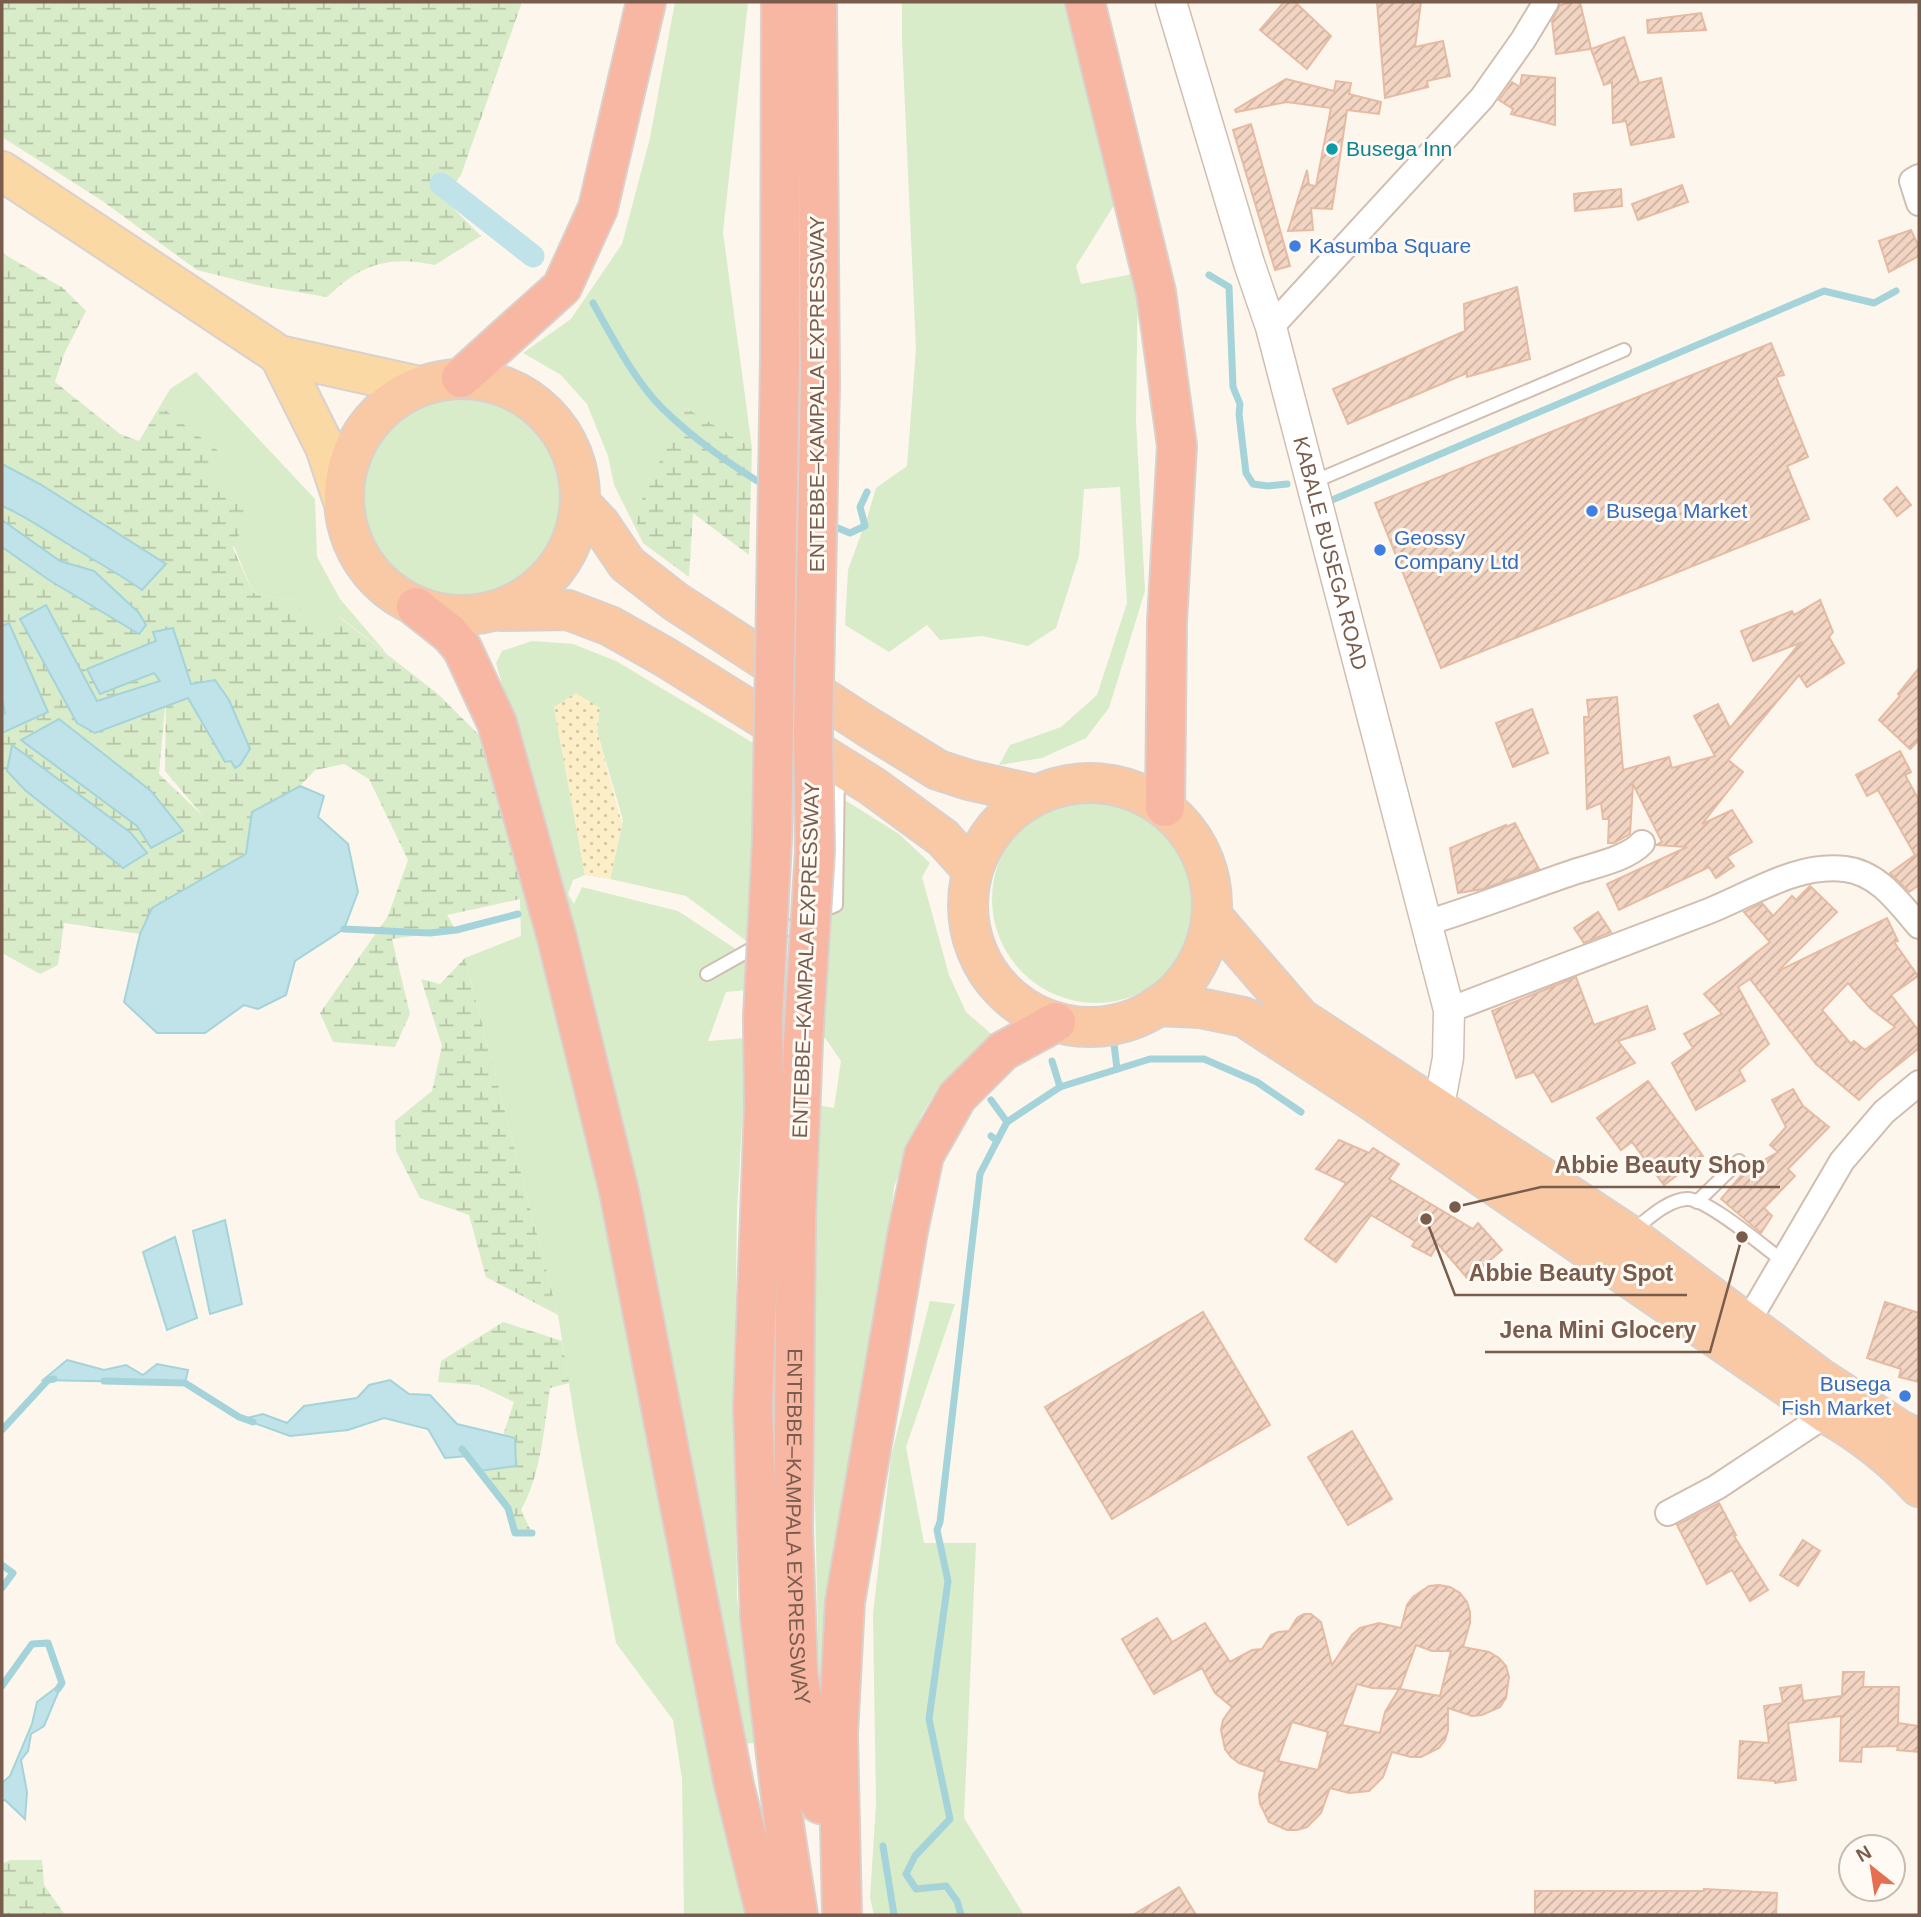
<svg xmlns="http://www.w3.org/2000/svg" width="1921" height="1917" viewBox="0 0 1921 1917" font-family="Helvetica,sans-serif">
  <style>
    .grass { fill: #d8ecc9 }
    .wetland { fill: url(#wetland-marsh); fill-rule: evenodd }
    .sand { fill: url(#sand-dots) }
    .water { fill: #bfe3e8; stroke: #a5d3da; stroke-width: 2 }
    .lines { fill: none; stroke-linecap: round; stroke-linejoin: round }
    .stream { stroke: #a5d3da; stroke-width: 7 }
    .canal { stroke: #bfe3e8; stroke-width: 23 }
    .building { fill: url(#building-hatch); stroke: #e6bba3; stroke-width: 2; fill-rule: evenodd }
    .service-casing { stroke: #d1beb0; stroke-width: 16 }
    .minor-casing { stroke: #d1beb0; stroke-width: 28 }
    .tertiary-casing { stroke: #d1beb0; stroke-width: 33 }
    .primary-casing { stroke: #dad1cd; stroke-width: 42 }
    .trunk-casing { stroke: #dad1cd; stroke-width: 42 }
    .motorway-casing { stroke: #dad1cd; stroke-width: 42 }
    .service { stroke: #fff; stroke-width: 12 }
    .minor { stroke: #fff; stroke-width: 24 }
    .tertiary { stroke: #fff; stroke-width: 30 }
    .primary { stroke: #fbd9a5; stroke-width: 38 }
    .trunk { stroke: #f9c8a4; stroke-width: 38 }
    .motorway { stroke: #f7b7a3; stroke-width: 38 }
    .motorway-bridge-casing { stroke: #dad1cd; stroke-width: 42; stroke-linecap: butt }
    .motorway-bridge { stroke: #f7b7a3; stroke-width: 38 }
    .culture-dot { fill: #0f9aa8; stroke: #fffaf3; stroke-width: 2.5 }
    .shop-dot { fill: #3f7fe0; stroke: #fffaf3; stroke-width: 2.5 }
    .labels { text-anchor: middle; stroke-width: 6; stroke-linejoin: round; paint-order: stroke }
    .culture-label { font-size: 21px; fill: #0d838f; stroke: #fffaf3; text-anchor: start }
    .shop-label { font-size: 21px; fill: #366cbe; stroke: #fffaf3; text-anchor: start }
    .street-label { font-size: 21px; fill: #7a5c4d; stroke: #fffaf3 }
    .leader { fill: none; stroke: #7a5c4d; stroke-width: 2.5 }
    .callout-dot { fill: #7a5c4d; stroke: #fffaf3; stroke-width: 2.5 }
    .callout-label { font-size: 23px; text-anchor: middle; font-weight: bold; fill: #7a5c4d; stroke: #fffaf3; stroke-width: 6; stroke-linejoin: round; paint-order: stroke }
  </style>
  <defs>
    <pattern id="wetland-marsh" width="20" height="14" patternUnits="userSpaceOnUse" patternTransform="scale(1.75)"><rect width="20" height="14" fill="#d8ecc9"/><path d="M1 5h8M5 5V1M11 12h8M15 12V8" fill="none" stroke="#b4c2a5"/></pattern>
    <pattern id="sand-dots" width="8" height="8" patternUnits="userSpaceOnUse" patternTransform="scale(1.75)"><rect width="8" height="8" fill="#fcefc7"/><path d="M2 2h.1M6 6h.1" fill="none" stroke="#d1c5a4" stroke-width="1.8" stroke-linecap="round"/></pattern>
    <pattern id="building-hatch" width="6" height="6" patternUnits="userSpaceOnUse" patternTransform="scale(1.75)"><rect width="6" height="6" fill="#f3d5c3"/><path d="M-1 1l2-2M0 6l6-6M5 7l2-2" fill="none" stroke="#cab0a1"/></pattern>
  </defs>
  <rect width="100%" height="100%" fill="#fdf6ec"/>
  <g class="grass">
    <polygon points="675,2 748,2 723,232 752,448 686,408 637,527 643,543 614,485 608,456 587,404 561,375 523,353 571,319 622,244 650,138"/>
    <polygon points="902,2 1067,2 1116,202 1076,266 1081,284 1138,273 1136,420 1145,591 1109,708 1086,738 1042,758 999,765 1010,745 1061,727 1097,695 1127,603 1120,487 1084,489 1079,556 1056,628 1028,646 982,636 940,640 927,625 889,652 845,625 848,570 868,515 876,488 907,466 916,349 902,41"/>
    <polygon points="196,372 315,499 317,557 340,599 387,654 340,617 322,639 293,600 253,593 212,492 204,481 221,453 160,406 170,389"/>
    <circle cx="466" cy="502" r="104"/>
    <polygon points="532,641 573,644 616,661 755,744 749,943 686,896 610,879 623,820 597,731 600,708 554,707 585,875 573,880 568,894 574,904 582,887 678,911 748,957 747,990 726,992 708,1041 747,1038 737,1211 735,1368 737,1596 754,1743 741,1744 558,884 496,663 502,651"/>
    <circle cx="1096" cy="899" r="104"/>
    <polygon points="840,797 899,834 930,863 922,877 949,975 966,1012 997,1039 972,1056 939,1086 921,1116 894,1187 875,1353 829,1687 819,1687 809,1221 817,1105 834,1108 841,1061 826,1039 821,1036 828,915"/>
    <polygon points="531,893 599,1157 747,1915 684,1915 682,1779 673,1720 616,1643 577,1434 558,1315 465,958 521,936 520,899"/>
    <polygon points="930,1301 955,1304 906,1447 924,1543 976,1543 964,1818 1024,1915 874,1915 870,1898 876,1804 873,1614 891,1457"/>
  </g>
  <g class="wetland">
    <path d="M2 2H522L461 175 443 198 481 236 435 265C388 255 361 264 327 297L261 286 197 270 101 200 2 137Z"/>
    <path d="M2 253 63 288 86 311 64 354 55 382 120 434 139 441 160 406 221 453 205 481 212 492 225 491 249 513 233 548 253 593 293 600 322 638 339 617 438 694 488 744 531 893 520 899 447 915 456 930 392 939 410 1014 395 1047 333 1042 320 1013 388 916 408 860 369 779 344 764 315 770 300 786 252 812 246 854 152 908 140 934 64 923 58 965 40 974 2 953ZM166 696 165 771 203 816 159 774Z"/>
    <polygon points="686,408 752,448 749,555 693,513 689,577 643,543 637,527 637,512 649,483"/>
    <polygon points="465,958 558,1315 486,1277 469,1215 420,1198 396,1151 395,1121 432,1091 442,1046 421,979 440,984"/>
    <path d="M503 1322 562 1341 569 1383 550 1388C544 1428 541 1475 521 1510L532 1533H515L508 1508 479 1471 516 1465 515 1438 503 1435 514 1402 478 1385 438 1382 441 1361Z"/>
    <polygon points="10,1860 42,1860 44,1885 65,1915 2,1915 2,1864"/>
  </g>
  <polygon class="sand" points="576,693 600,708 597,731 622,824 610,879 585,875 554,707"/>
  <g class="water">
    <path d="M2 464 40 484 166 564 142 590C118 573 93 560 68 544 46 531 26 516 2 506Z"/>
    <polygon points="2,520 60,561 94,571 139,613 146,625 139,634 49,580 2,547"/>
    <polygon points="46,605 97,701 160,681 154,673 100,694 87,669 156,641 153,632 173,628 191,684 215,680 229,700 250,749 240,765 235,768 231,761 225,762 188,698 95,733 77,723 20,619"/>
    <polygon points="9,623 48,712 2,733 2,714 5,713 2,699 2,626"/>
    <polygon points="59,719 151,791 183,831 151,848 137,826 21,740"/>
    <polygon points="12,745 131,833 147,853 123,868 25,790 7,771"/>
    <polygon points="300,786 324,796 318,817 348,844 358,892 344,929 295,961 286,995 258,1009 244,1005 205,1033 157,1033 124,1002 140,934 152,908 246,854 252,812"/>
    <polygon points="225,1220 242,1304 210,1314 193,1231"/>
    <polygon points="175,1237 197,1318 167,1330 143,1252"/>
    <polygon points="67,1360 104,1370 126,1365 143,1375 157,1364 188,1370 185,1383 43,1380"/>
    <polygon points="390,1380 409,1394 430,1395 457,1424 515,1438 516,1466 479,1471 468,1456 445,1458 428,1429 384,1418 348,1430 290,1436 243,1419 263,1414 287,1423 304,1406 357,1398 369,1385"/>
    <polygon points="62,1683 44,1726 31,1734 28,1751 21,1760 27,1792 25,1819 5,1800 2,1801 2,1783 10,1776 32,1724 37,1702"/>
  </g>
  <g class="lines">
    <g class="stream">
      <polyline points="1209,275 1229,287 1233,387 1240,404 1239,414 1246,473 1253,484 1268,486 1287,484"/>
      <path d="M593 303C612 337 635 381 662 408 695 440 728 463 767 487"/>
      <polyline points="1325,503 1824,291 1874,303 1896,291"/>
      <polyline points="828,524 850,533 865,526 860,507 867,492"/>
      <polyline points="344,929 430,933 456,930 518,914"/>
      <polyline points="1114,1044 1117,1069"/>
      <polyline points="1052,1061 1060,1087"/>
      <polyline points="991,1100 1007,1122"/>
      <polyline points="997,1141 1007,1122 1060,1087 1150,1059 1204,1059 1257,1082 1301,1112"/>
      <polyline points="104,1381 185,1383 239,1417 253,1422"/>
      <polyline points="2,1430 48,1380 54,1379"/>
      <polyline points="462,1449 508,1508 515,1533 532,1533"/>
      <polyline points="2,1565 13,1573 2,1588"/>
      <polyline points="2,1686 32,1644 48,1643 62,1683 58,1689"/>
      <polyline points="883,1846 894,1915"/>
      <polyline points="961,1915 957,1901 946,1886 916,1889 906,1874 915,1856 950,1819 929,1719 948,1581 937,1530 940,1522 980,1174 997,1141 991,1136"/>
    </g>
    <polyline class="canal" points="441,184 533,256"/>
  </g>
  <g class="building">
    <polygon points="1284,2 1295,2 1331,36 1307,69 1260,30"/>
    <polygon points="1377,2 1421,2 1415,47 1443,41 1450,76 1427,81 1428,87 1385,98"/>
    <polygon points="1573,2 1580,2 1591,49 1556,54 1552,21 1560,5"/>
    <polygon points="1701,13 1706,30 1648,33 1647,20"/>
    <polygon points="1624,37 1639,83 1661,78 1674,137 1631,145 1626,121 1613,123 1612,82 1604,85 1591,49"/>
    <polygon points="1522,75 1555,78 1555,125 1511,114 1513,109 1499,100 1512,82 1520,87"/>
    <polygon points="1286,79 1334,91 1336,81 1351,83 1349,94 1381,102 1379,114 1347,110 1332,209 1311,208 1313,230 1288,231 1307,170 1309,185 1316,186 1331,108 1287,102 1236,112 1235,110"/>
    <polygon points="1251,124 1290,266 1275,270 1233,130"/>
    <polygon points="1682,185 1688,202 1638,220 1632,204"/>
    <polygon points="1621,189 1622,206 1575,211 1574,194"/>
    <polygon points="1911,230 1919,247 1919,256 1889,272 1879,241"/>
    <polygon points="1517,287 1530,359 1467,377 1467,373 1348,424 1333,389 1465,331 1464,304"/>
    <polygon points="1771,343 1784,375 1776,377 1808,457 1787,466 1809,519 1441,668 1375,503"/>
    <polygon points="1897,487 1911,505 1897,516 1884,499"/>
    <polygon points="1820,600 1833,632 1829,637 1844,663 1807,687 1799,675 1728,760 1743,772 1702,824 1732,810 1752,842 1727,857 1734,866 1716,878 1709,867 1619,910 1607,884 1687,847 1656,845 1662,842 1633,784 1630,834 1614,843 1608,843 1609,819 1603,819 1601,803 1587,809 1584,717 1589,717 1587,700 1617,697 1623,770 1669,757 1672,768 1715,756 1694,716 1718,704 1730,728 1800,643 1753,661 1741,631 1792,611 1794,615"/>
    <polygon points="1919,668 1919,740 1910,749 1879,720 1900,696 1898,694"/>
    <polygon points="1532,709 1548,753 1513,767 1496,723"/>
    <polygon points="1900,751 1911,772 1905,775 1919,800 1919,885 1909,892 1890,873 1915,855 1878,790 1867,796 1856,775"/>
    <polygon points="1515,823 1539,869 1483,889 1458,893 1450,848 1506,825 1506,827"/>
    <path d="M1810 886 1837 912 1778 971 1887 918 1898 941 1894 942 1918 976 1891 995 1919 1031V1048L1879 1080 1859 1100 1816 1064 1750 979 1738 987 1769 1044 1739 1070 1745 1081 1696 1110 1672 1063 1693 1048 1684 1034 1722 1014 1704 994 1770 942 1744 912 1762 903 1773 916 1792 896 1796 900ZM1848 983 1870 1008 1895 1027 1865 1050 1854 1041 1851 1044 1822 1010Z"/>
    <polygon points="1598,912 1611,932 1584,943 1574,928"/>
    <polygon points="1576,977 1594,1025 1647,1006 1655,1029 1618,1041 1635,1063 1552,1102 1534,1072 1516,1078 1492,1011"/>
    <polygon points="1648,1081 1703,1156 1664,1185 1632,1142 1621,1150 1597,1118"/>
    <polygon points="1793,1089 1803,1106 1829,1127 1788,1169 1795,1176 1764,1208 1772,1216 1761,1233 1721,1199 1745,1171 1778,1152 1770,1145 1786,1127 1772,1100"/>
    <polygon points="1339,1140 1369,1153 1373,1148 1399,1164 1389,1179 1473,1229 1478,1223 1502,1250 1468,1279 1438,1244 1431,1256 1412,1246 1415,1241 1371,1215 1336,1262 1305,1239 1346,1183 1316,1169"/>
    <polygon points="1885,1302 1919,1313 1919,1382 1899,1377 1901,1369 1867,1358"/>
    <polygon points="1203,1312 1270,1425 1112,1519 1045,1407"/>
    <polygon points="1352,1431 1392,1499 1348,1525 1308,1457"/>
    <polygon points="1719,1503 1736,1535 1734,1536 1768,1590 1750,1601 1732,1570 1707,1584 1677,1525"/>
    <polygon points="1803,1540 1820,1551 1798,1586 1780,1575"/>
    <path d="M1439 1585 1450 1587 1460 1593 1467 1602 1470 1612V1623L1463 1647 1489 1652 1499 1658 1506 1666 1509 1677 1506 1698 1500 1707 1482 1715 1472 1716 1448 1708V1730L1445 1740 1439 1748 1421 1757H1411L1392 1752 1383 1777 1369 1791 1349 1793 1330 1788 1321 1813 1307 1827 1297 1830H1287L1269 1822 1260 1804 1259 1794 1265 1772 1239 1763 1231 1757 1225 1749 1221 1730 1223 1720 1232 1707 1215 1693 1202 1668 1154 1694 1122 1639 1157 1618 1172 1642 1205 1623 1230 1662 1252 1650 1262 1649 1271 1635 1278 1632 1289 1631 1297 1618 1304 1614H1311L1321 1622 1332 1665 1352 1635 1360 1628 1379 1623 1401 1628 1407 1605 1413 1597 1429 1586ZM1416 1645 1432 1651H1451L1440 1696 1400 1689ZM1357 1684 1372 1688 1399 1689 1385 1712 1380 1733 1342 1725ZM1292 1722 1328 1732 1318 1770 1278 1761Z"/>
    <polygon points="1843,1672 1864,1672 1863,1687 1899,1687 1898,1723 1919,1726 1919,1752 1897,1750 1898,1746 1862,1747 1861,1762 1840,1761 1841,1716 1788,1723 1796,1780 1775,1783 1775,1781 1738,1778 1740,1741 1769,1743 1764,1706 1783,1703 1780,1688 1801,1685 1803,1701 1842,1696"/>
    <polygon points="1179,1887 1196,1915 1133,1915"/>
    <polygon points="1704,1889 1777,1893 1776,1915 1535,1915 1535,1891 1704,1891"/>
  </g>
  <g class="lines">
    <defs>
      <g id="service">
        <polyline points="1313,482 1624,350"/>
        <polyline points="707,974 812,915 836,905 838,773"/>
        <polyline points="1697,1202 1739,1161"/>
        <path d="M1631 1232C1646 1221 1666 1200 1687 1199 1707 1198 1765 1248 1783 1261"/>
      </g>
      <g id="minor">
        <polyline points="1919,177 1912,181 1919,203"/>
        <polyline points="1271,327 1482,98 1523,40 1546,2"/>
        <path d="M1426 923C1476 908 1524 889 1574 872 1595 865 1627 859 1642 843"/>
        <path d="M1449 1010C1535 977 1622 944 1709 911 1752 894 1797 863 1845 869 1879 873 1899 903 1919 926"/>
        <polyline points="1747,1323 1842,1161 1884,1112 1919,1083"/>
        <polyline points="1668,1513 1717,1487 1827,1414"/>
      </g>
      <g id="tertiary">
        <path id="s1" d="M1171 2 1249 263 1271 327 1449 1010 1448 1058 1438 1111"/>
      </g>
      <g id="primary">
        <polyline points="2,171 279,355 419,386"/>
        <polyline points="279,355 325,447 342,498"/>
      </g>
      <g id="trunk">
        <circle cx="462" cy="497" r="118"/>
        <polyline points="581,504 600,524 627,564 676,602 868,727 938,770 969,780 1036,795"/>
        <polyline points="501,611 568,610 610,626 665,657 872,786 943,838 972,870"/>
        <circle cx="1090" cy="905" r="122"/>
        <polyline points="1212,916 1300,1018 1628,1234 1820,1378 1900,1430 1919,1439"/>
        <path d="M1157 1006 1200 1008 1244 1017 1371 1100 1827 1414C1862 1434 1892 1457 1919 1487"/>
      </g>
      <g id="motorway">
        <polyline points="817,2 820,384"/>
        <polyline points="1085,2 1156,292 1177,446 1167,622 1165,807"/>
        <polyline points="780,359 781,2"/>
        <polyline points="461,378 562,287 598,208 646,2"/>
        <polyline points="416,607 450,634 462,648 497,723 557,938 619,1191 734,1785 766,1915"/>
        <polyline points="763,1017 764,1106 753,1407 760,1617 785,1832 798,1915"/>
        <path id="s2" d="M803 1042 796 1217 793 1530 798 1674 820 1804"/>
        <polyline points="842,1915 838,1734 845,1602 908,1231 924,1155 957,1097 1003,1051 1056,1022"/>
      </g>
    </defs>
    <use href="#service" class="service-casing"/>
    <use href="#minor" class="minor-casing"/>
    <use href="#tertiary" class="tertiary-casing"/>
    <use href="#primary" class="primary-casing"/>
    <use href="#trunk" class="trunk-casing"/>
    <use href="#motorway" class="motorway-casing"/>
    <use href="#service" class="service"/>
    <use href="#minor" class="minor"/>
    <use href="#tertiary" class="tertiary"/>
    <use href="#primary" class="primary"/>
    <use href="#trunk" class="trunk"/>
    <use href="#motorway" class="motorway"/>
    <defs>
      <g id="motorway-bridge">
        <polyline points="763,1017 772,840 780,359"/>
        <polyline points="803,1042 815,851 813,733 820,384"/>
      </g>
    </defs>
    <use href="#motorway-bridge" class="motorway-bridge-casing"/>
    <use href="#motorway-bridge" class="motorway-bridge"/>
  </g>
  <circle class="culture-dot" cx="1332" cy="149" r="7"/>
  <g class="shop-dot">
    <circle cx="1295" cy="246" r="7"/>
    <circle cx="1592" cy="511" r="7"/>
    <circle cx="1380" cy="550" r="7"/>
    <circle cx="1905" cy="1396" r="7"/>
  </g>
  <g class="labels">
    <g class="culture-label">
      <text x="1346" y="156">Busega Inn</text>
    </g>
    <g class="shop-label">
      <text x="1309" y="253">Kasumba Square</text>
      <text x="1606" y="518">Busega Market</text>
      <text x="1394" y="545">Geossy<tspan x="1394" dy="24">Company Ltd</tspan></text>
      <text x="1891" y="1391" text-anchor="end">Busega<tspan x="1891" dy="24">Fish Market</tspan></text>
    </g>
    <g class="street-label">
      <text transform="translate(817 394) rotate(-90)" y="7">ENTEBBE–KAMPALA EXPRESSWAY</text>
      <text dy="7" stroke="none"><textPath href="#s1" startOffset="574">KABALE BUSEGA ROAD</textPath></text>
      <text transform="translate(806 960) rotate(-88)" y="7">ENTEBBE–KAMPALA EXPRESSWAY</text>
      <text dy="7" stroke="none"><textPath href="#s2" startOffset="485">ENTEBBE–KAMPALA EXPRESSWAY</textPath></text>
    </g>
  </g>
  <path class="leader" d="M1455 1207L1541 1187H1780M1426 1219L1455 1295H1687M1742 1237L1710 1352H1485"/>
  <g class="callout-dot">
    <circle cx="1455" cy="1207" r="7"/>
    <circle cx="1426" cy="1219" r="7"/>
    <circle cx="1742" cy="1237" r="7"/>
  </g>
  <g class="callout-label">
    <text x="1660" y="1173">Abbie Beauty Shop</text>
    <text x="1571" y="1281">Abbie Beauty Spot</text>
    <text x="1598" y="1338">Jena Mini Glocery</text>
  </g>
  <rect width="1921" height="1917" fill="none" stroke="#7a5c4d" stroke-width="7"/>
  <g transform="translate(1872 1868) rotate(330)"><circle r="33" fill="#fffaf3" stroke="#cabbb1" stroke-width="2"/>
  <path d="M0-5L12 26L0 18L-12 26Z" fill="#e76f51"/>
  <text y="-10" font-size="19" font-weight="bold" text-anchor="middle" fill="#7a5c4d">N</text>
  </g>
</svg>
